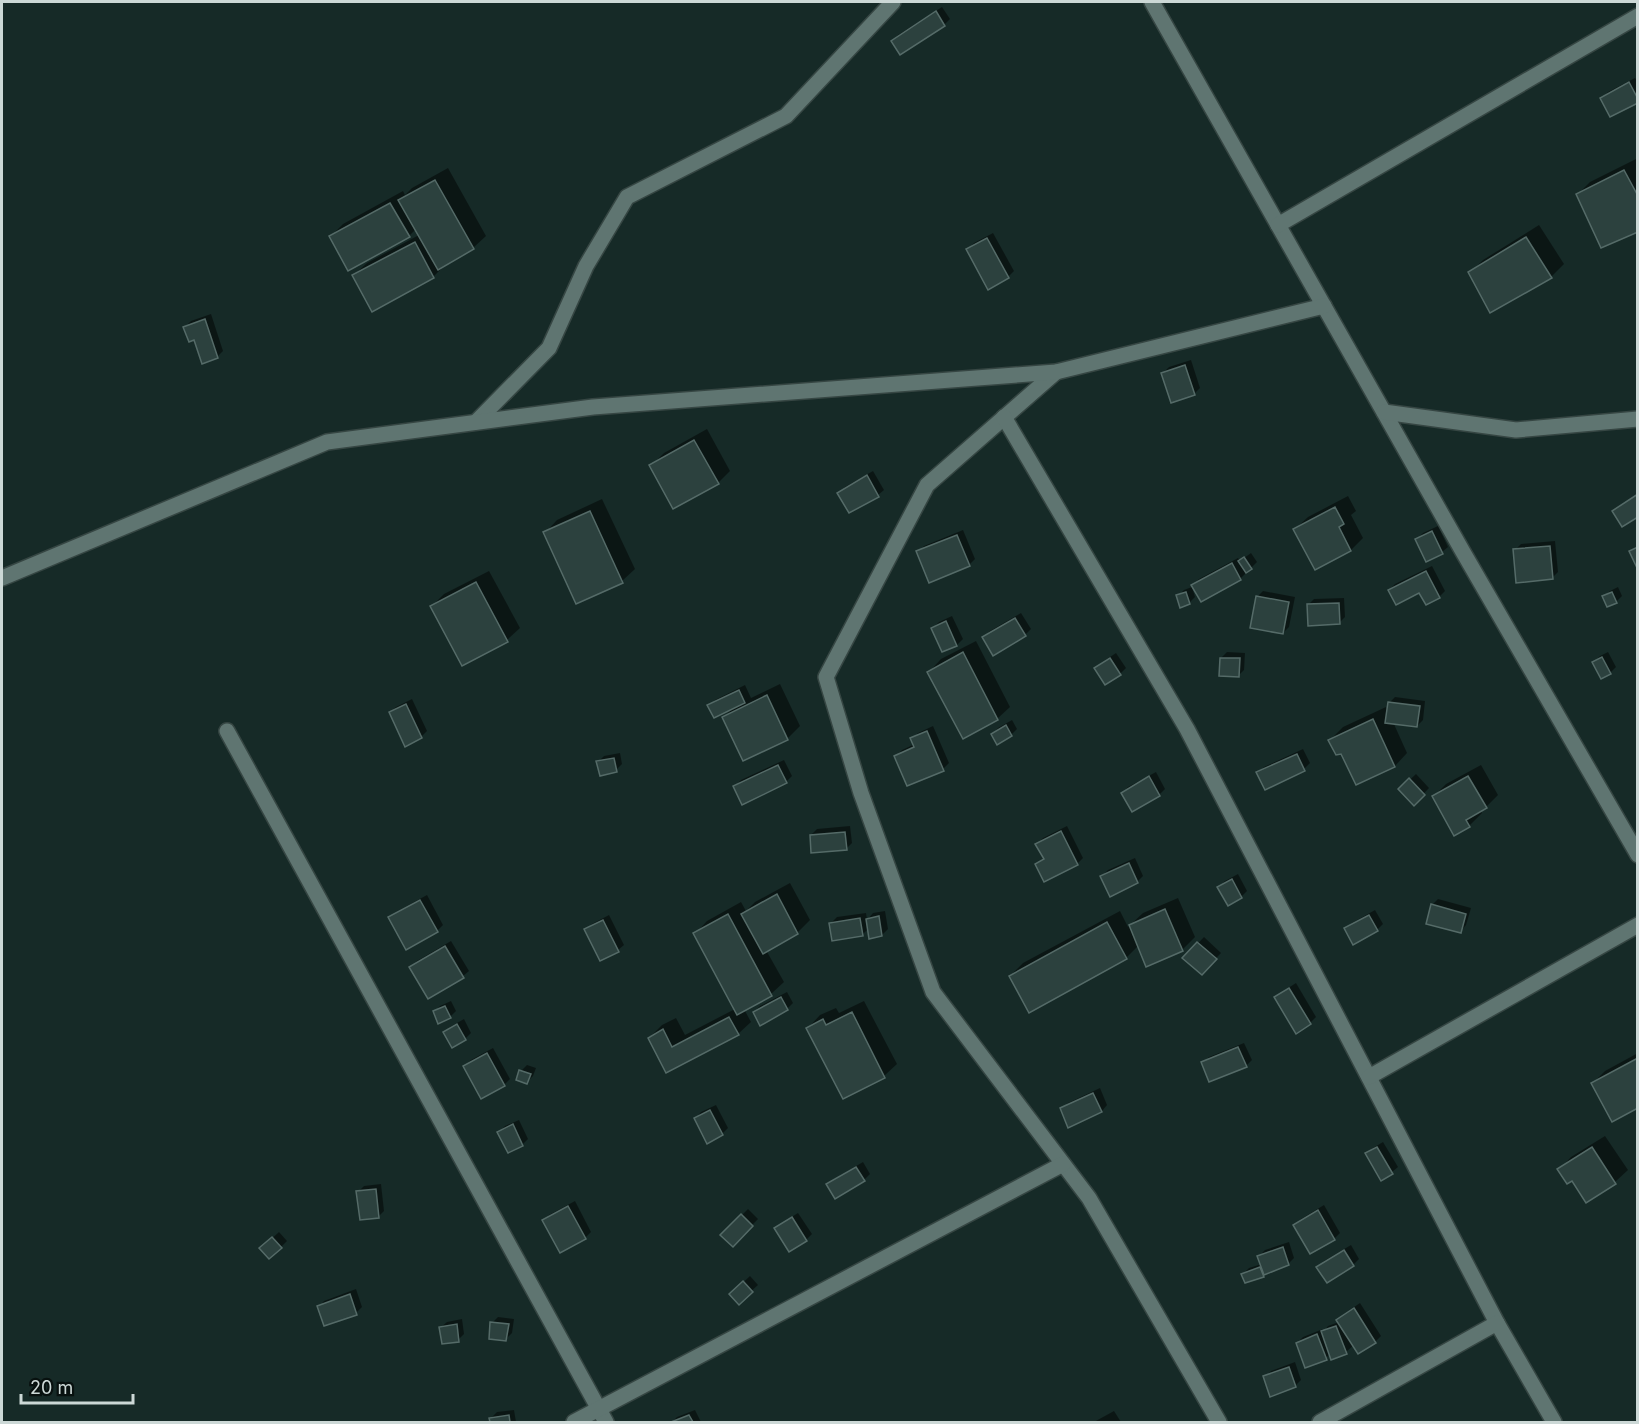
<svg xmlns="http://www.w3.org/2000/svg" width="1639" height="1424" viewBox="0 0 1639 1424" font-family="Inter,sans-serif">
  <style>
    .shadow { fill: #0007 }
    .building { fill: #2c413e; stroke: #556b68; stroke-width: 1.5 }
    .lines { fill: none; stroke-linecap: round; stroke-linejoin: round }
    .minor-casing { stroke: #364643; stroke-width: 18 }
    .minor { stroke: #5f7571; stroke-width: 15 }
  </style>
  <rect width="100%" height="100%" fill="#162a27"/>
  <g class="shadow">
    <polygon points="942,7 950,19 944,25 893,41 898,35"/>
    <polygon points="1635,78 1638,82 1638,101 1602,98 1608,92"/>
    <polygon points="1636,159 1638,161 1638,230 1578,194 1590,182"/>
    <polygon points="448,168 486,236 473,248 447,263 433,277 354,275 367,263 419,235 416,229 409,236 330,237 343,224 403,191 405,195 412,188"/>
    <polygon points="1539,225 1564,264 1551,277 1491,311 1470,273 1483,260"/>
    <polygon points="993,233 1014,271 1008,277 968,249 974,243"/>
    <polygon points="211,314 223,351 217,357 185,327 191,321"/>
    <polygon points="1191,360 1200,388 1194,394 1163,373 1169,367"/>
    <polygon points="707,429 730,471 718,483 651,466 664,453"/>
    <polygon points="873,471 884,490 878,495 839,493 845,487"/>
    <polygon points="1348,496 1356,511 1351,515 1363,538 1351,550 1295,529 1308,517"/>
    <polygon points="602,499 635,569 622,581 545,533 557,520"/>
    <polygon points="1438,526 1448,547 1442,552 1427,560 1417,539 1423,533"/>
    <polygon points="963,530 975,559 969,565 918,552 924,546"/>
    <polygon points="1555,541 1558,572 1552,578 1515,550 1521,544"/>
    <polygon points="1251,553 1257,562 1240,579 1193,585 1199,579 1238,558 1240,561"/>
    <polygon points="1432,566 1445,591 1439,597 1420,591 1389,590 1395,584"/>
    <polygon points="489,571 520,628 507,640 432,606 444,594"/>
    <polygon points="1192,587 1195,597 1189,603 1178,596 1184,590"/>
    <polygon points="1618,587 1622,596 1616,602 1604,597 1610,591"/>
    <polygon points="1263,591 1295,597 1289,627 1283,633 1257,597"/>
    <polygon points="1344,598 1345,617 1339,623 1308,605 1314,599"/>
    <polygon points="1021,613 1031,629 1025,635 984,637 990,631"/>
    <polygon points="952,616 963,639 957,645 943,650 933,628 939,622"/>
    <polygon points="976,641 1010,707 997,719 929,672 941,659"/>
    <polygon points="1227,652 1245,653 1244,670 1238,676 1221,658"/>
    <polygon points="1608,652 1616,667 1610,673 1594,662 1600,656"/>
    <polygon points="1116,653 1126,668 1120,674 1106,683 1096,669 1101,663"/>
    <polygon points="780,684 800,726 787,739 724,717 733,708 709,706 715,700 745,685 751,698"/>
    <polygon points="1395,697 1425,701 1423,720 1417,726 1393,722 1407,753 1395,766 1357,783 1341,752 1330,740 1343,727 1386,707 1388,713 1389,703"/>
    <polygon points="412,699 427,731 421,737 390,712 396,707"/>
    <polygon points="1012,720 1017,729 1011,735 998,743 993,734 998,728"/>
    <polygon points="933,726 949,763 943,769 896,756 902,750 915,744 912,739 918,733"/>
    <polygon points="1303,749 1310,763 1304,769 1265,788 1258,773 1264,767"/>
    <polygon points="620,753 622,764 616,770 598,762 604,756"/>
    <polygon points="784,760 792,776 786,782 735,786 741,780"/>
    <polygon points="1481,765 1498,795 1486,807 1480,810 1482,813 1469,826 1434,796 1446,784"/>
    <polygon points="1156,772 1165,789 1159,795 1132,810 1123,793 1128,787"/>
    <polygon points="1416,774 1429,788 1414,804 1400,789"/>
    <polygon points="850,826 852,843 846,849 811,835 817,829"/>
    <polygon points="1067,826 1083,858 1077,864 1037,864 1044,857 1037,844 1043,838"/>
    <polygon points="1135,858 1143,876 1137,882 1102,876 1108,870"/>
    <polygon points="1238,874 1247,891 1241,897 1219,887 1225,881"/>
    <polygon points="790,883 810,920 797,933 766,950 784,982 771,994 744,1009 751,1022 738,1034 667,1071 649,1038 662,1025 676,1018 685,1035 735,1009 695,934 707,921 741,902 746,911 755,902"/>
    <polygon points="427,895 443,925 437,931 390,917 396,912"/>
    <polygon points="1178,898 1195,937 1182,950 1139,945 1126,958 1010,976 1023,963 1120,911 1128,927 1143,913"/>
    <polygon points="1438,899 1471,908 1466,925 1461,931 1432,905"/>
    <polygon points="1375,910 1383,924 1377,930 1346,928 1352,923"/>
    <polygon points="885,911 888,929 882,935 869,928 862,935 831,923 837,917 866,913 867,920 873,913"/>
    <polygon points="609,915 624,945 618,950 586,930 592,924"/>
    <polygon points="1204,937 1221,953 1202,973 1184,958"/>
    <polygon points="451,941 469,971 463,976 411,967 417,961"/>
    <polygon points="1296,983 1316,1017 1310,1023 1276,998 1282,992"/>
    <polygon points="787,992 793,1003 787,1009 754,1012 760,1006"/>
    <polygon points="451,1001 456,1011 450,1017 434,1012 440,1006"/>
    <polygon points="864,1001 897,1064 884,1076 808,1028 820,1015 836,1008 839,1013"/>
    <polygon points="464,1019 471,1033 465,1039 445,1033 450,1027"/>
    <polygon points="1244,1043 1252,1060 1246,1066 1203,1063 1209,1057"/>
    <polygon points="493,1048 510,1079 504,1085 465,1066 471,1060"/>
    <polygon points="1638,1053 1638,1107 1593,1083 1605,1071"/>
    <polygon points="527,1065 536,1068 533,1076 527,1082 517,1079 521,1071"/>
    <polygon points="1100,1088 1107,1105 1102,1111 1069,1126 1062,1109 1068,1103"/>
    <polygon points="716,1105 728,1128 722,1134 696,1118 701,1112"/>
    <polygon points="519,1120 528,1139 522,1145 499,1132 505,1126"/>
    <polygon points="1605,1136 1628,1170 1615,1182 1587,1201 1572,1179 1559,1170 1571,1157"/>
    <polygon points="1383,1142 1398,1167 1392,1172 1367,1154 1373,1148"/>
    <polygon points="863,1162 870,1174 864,1180 828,1184 834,1179"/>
    <polygon points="381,1184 384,1211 378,1217 358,1192 364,1186"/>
    <polygon points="575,1201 591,1232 585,1238 544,1221 549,1215"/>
    <polygon points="1324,1205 1340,1233 1334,1239 1295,1225 1301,1219"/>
    <polygon points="748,1209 758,1219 733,1245 722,1235"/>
    <polygon points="798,1213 812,1234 806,1240 776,1228 782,1223"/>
    <polygon points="279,1232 287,1241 281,1247 267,1243"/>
    <polygon points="1289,1242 1294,1258 1288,1264 1266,1272 1263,1275 1243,1274 1249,1268 1262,1264 1259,1256 1265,1250"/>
    <polygon points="1351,1245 1359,1259 1353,1265 1318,1267 1324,1261"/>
    <polygon points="750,1276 758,1285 739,1302 731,1294"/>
    <polygon points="356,1289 362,1307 356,1313 319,1307 324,1301"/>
    <polygon points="1360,1303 1381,1336 1375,1342 1359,1352 1354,1345 1346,1352 1330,1354 1326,1358 1297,1343 1303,1337 1323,1329 1324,1331 1328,1326 1339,1322 1338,1320 1344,1314"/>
    <polygon points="498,1317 514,1319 512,1333 506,1339 492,1323"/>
    <polygon points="462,1319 464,1334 458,1340 441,1327 447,1322"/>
    <polygon points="1295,1362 1301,1380 1295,1386 1265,1377 1271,1371"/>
    <polygon points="514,1410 516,1422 492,1422 491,1418 497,1412"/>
    <polygon points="695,1410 701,1422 672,1422 677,1417"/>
    <polygon points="1114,1411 1121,1422 1094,1422"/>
  </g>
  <g class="building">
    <polygon points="936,11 945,26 900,55 891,41"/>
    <polygon points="1629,82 1638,99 1638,103 1610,117 1600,98"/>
    <polygon points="1624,170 1638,196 1638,232 1601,248 1576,194"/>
    <polygon points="435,180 474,249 438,270 398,200"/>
    <polygon points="390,203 410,237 348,271 329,236"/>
    <polygon points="1526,237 1552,278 1490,313 1468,272"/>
    <polygon points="987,238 1009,278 988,290 966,249"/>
    <polygon points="415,242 434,278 372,312 352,275"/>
    <polygon points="205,319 218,358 202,364 194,340 189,342 183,327"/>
    <polygon points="1185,365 1195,395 1171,403 1161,373"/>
    <polygon points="694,440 719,484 673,509 649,465"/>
    <polygon points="867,475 879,497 849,513 837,493"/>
    <polygon points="1638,494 1638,517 1622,527 1612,511"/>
    <polygon points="1335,507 1344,524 1339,527 1351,551 1315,570 1293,529"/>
    <polygon points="590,511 623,583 576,604 543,532"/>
    <polygon points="1432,531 1443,554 1426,562 1415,539"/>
    <polygon points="957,535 970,566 929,583 916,551"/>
    <polygon points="1550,546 1553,579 1516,583 1513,549"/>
    <polygon points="1638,547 1638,570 1629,551"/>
    <polygon points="1244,557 1252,569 1246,573 1238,561"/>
    <polygon points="1232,563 1241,580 1201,602 1191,585"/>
    <polygon points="1426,571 1440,598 1426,605 1419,593 1396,605 1388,590"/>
    <polygon points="476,582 508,642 462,666 430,606"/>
    <polygon points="1186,592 1190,604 1180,608 1176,595"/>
    <polygon points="1612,592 1617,603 1607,607 1602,596"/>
    <polygon points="1256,596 1289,602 1283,634 1250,628"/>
    <polygon points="1339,603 1340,624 1308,626 1307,604"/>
    <polygon points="1015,618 1026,636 993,656 982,637"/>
    <polygon points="946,621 957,646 942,652 931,628"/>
    <polygon points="963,652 998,720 963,739 927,672"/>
    <polygon points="1602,657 1611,674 1601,679 1592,662"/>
    <polygon points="1110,658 1121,675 1105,685 1094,668"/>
    <polygon points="1220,658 1240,658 1239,677 1219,676"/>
    <polygon points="739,690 745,703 714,718 707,705"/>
    <polygon points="767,695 788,740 743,761 722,717"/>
    <polygon points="1388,702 1420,706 1417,727 1385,723"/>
    <polygon points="406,704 422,738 405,747 389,712"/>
    <polygon points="1373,719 1395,767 1356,785 1341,754 1336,755 1328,740"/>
    <polygon points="1006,725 1012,736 997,745 991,734"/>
    <polygon points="927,731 944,771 907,786 894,756 914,747 910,738"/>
    <polygon points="1297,754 1305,771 1265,790 1256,772"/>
    <polygon points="614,758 617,772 600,776 596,761"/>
    <polygon points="778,765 787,783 742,805 733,786"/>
    <polygon points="1149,776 1160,796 1132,812 1121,793"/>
    <polygon points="1468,776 1487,808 1466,820 1470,827 1454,836 1432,796"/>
    <polygon points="1409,778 1425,795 1414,806 1398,789"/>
    <polygon points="1061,831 1078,865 1044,882 1035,864 1044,859 1035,844"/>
    <polygon points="845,832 847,850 811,853 810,835"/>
    <polygon points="1129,863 1138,883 1110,897 1100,876"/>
    <polygon points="1232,879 1242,898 1228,906 1217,887"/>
    <polygon points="777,894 798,934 763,954 741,914"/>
    <polygon points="420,900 438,932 406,950 388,917"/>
    <polygon points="1431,904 1466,914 1461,933 1426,924"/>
    <polygon points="1165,909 1183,951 1146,967 1129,925"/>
    <polygon points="728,914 772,996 737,1015 693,933"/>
    <polygon points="1369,915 1378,931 1353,945 1344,928"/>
    <polygon points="879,916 882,936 869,939 866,919"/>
    <polygon points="860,918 863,936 832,941 829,923"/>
    <polygon points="603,920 619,952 600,961 584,929"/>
    <polygon points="1107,922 1127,959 1029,1013 1009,976"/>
    <polygon points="1197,942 1217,959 1202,975 1182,958"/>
    <polygon points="445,946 464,978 428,999 409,967"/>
    <polygon points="1289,988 1311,1024 1296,1034 1274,997"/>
    <polygon points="781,997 788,1010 760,1026 753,1012"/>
    <polygon points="445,1006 451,1018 438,1024 433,1011"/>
    <polygon points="852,1012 885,1078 843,1099 806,1028 823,1019 826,1025"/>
    <polygon points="729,1017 739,1035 666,1073 648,1038 663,1029 672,1047"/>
    <polygon points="457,1024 466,1040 452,1048 443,1032"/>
    <polygon points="1238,1047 1247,1067 1209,1082 1201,1062"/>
    <polygon points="487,1053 505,1086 481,1099 463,1066"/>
    <polygon points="1636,1059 1638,1061 1638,1108 1612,1122 1591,1083"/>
    <polygon points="519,1070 531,1074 527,1084 516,1080"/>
    <polygon points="1093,1093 1102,1112 1068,1128 1060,1108"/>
    <polygon points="710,1110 723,1135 707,1144 694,1118"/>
    <polygon points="513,1124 523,1146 508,1153 497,1132"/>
    <polygon points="1377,1147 1393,1174 1381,1181 1365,1153"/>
    <polygon points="1592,1147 1616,1184 1586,1203 1572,1181 1567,1184 1557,1169"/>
    <polygon points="856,1167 865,1181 835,1199 826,1184"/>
    <polygon points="376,1189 379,1218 360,1220 356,1191"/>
    <polygon points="568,1206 586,1239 560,1253 542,1220"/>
    <polygon points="1318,1210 1335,1240 1310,1254 1293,1225"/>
    <polygon points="741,1214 753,1226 733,1247 720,1235"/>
    <polygon points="792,1217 807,1241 789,1252 774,1228"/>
    <polygon points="272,1237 282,1248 269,1259 259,1248"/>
    <polygon points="1283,1247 1289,1265 1264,1275 1257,1256"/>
    <polygon points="1344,1250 1354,1266 1327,1283 1316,1267"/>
    <polygon points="1260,1267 1264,1277 1245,1283 1241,1274"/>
    <polygon points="743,1281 753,1292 739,1305 729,1294"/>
    <polygon points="350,1294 357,1315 324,1326 317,1306"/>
    <polygon points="1354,1308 1376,1343 1358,1354 1336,1320"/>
    <polygon points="490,1322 509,1324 506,1341 489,1339"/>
    <polygon points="457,1324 459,1342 442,1344 439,1327"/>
    <polygon points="1336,1326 1347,1354 1331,1360 1321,1331"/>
    <polygon points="1317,1334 1327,1360 1305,1368 1296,1343"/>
    <polygon points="1289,1367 1296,1387 1270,1397 1263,1376"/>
    <polygon points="509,1415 510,1422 490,1422 489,1418"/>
    <polygon points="689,1415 693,1422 671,1422"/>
  </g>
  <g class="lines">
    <defs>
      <g id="minor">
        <polyline points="1152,2 1463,552 1638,855"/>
        <polyline points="1278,225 1638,16"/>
        <polyline points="1056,372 927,485 826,677 861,793 933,992 1089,1198 1219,1422"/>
        <polyline points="1384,412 1516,430 1638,419"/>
        <polyline points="1004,417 1187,729 1497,1323"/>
        <polyline points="476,422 549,348 586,266 627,197 786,116 893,2"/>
        <polyline points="2,578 327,442 593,407 1056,372 1324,306"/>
        <polyline points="227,731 606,1422"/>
        <polyline points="1369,1077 1638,925"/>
        <polyline points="574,1422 1063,1164"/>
        <polyline points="1320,1422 1497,1323 1554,1422"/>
      </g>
    </defs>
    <use href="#minor" class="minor-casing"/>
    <use href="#minor" class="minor"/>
  </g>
  <rect width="1639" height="1424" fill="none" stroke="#ccd8d6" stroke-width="6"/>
  <path d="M21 1394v9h112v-9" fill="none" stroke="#ccd8d6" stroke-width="3"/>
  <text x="30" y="1394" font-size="18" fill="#ccd8d6" stroke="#08110f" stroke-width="4.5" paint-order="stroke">20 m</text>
</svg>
